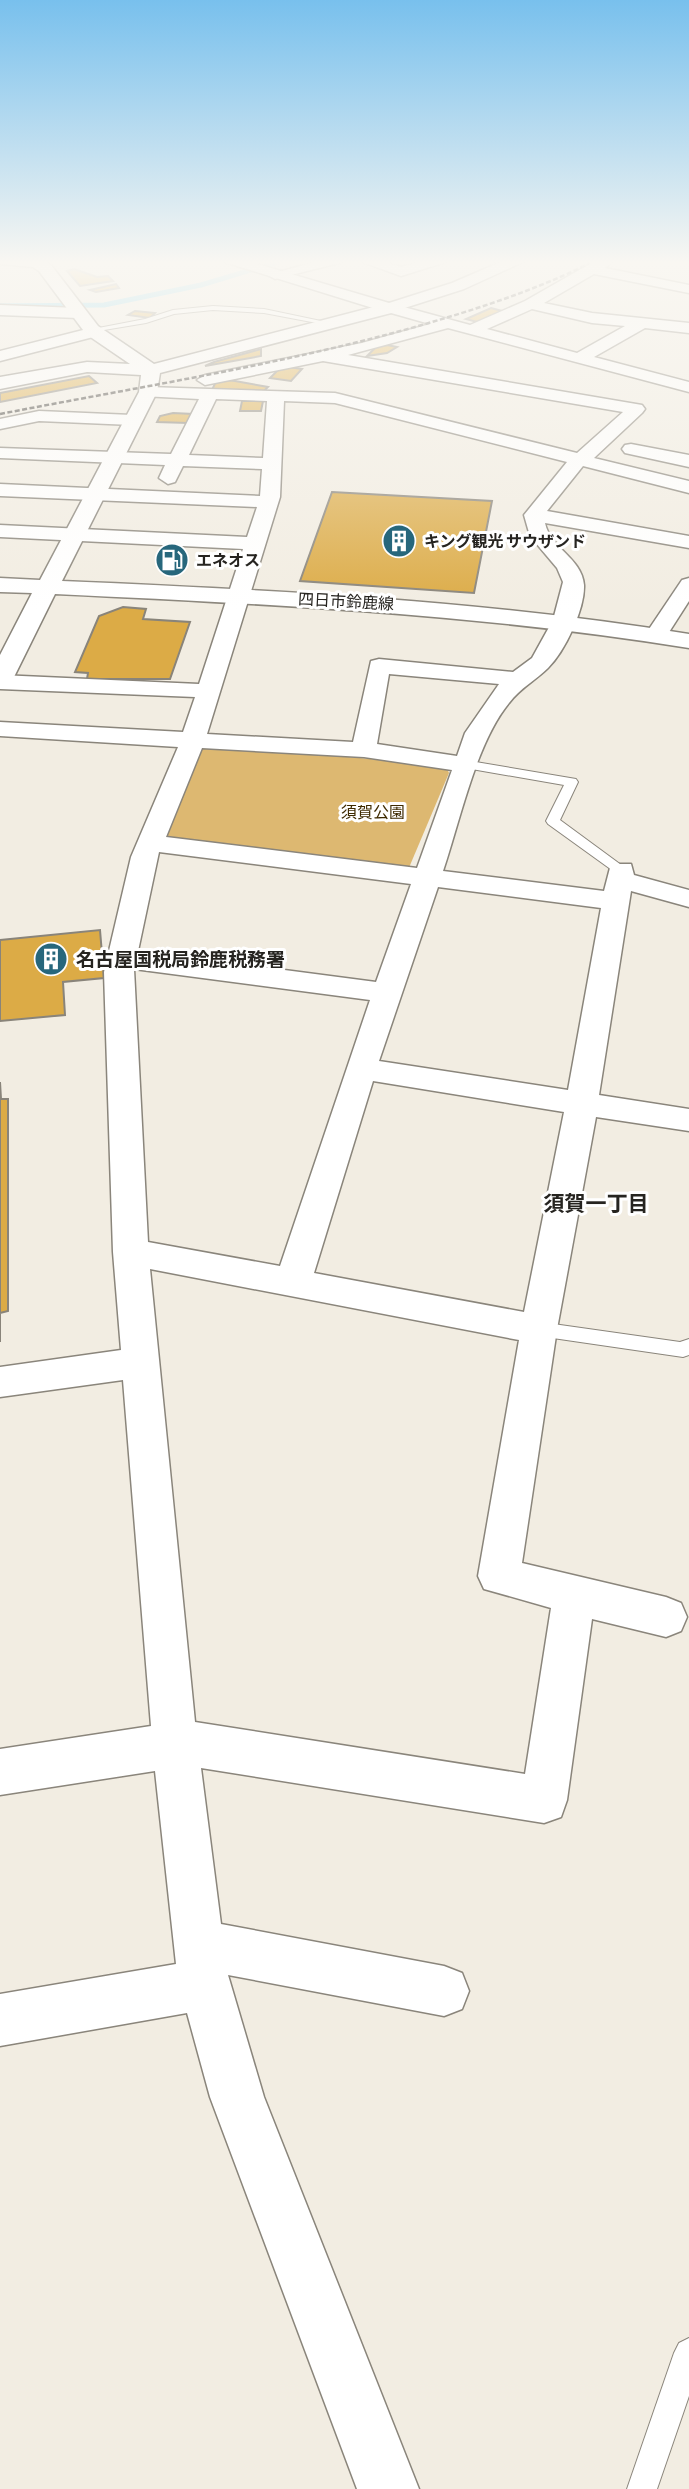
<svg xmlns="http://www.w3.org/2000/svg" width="689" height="2489" viewBox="0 0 689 2489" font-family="'Alegreya Sans','Noto Sans JP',sans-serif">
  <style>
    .green { fill: #ddb871 }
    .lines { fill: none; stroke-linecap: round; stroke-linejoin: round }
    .stream { stroke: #71d3f5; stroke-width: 5 }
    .building { fill: #dcab46; stroke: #89847a; stroke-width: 2 }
    .lane-casing { stroke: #8a857b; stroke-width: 2 }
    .street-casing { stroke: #8a857b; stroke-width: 3 }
    .secondary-casing { stroke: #8a857b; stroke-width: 3 }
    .primary-casing { stroke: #8a857b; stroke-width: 3 }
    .lane { fill: #fff; fill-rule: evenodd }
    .street { fill: #fff; fill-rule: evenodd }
    .secondary { fill: #fff; fill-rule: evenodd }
    .primary { fill: #fff; fill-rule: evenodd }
    .rail { stroke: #44413c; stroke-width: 2.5; stroke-dasharray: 5 2.5; stroke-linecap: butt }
    .labels { text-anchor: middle; stroke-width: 6; stroke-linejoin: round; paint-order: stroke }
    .far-poi-label { font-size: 16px; font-weight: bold; fill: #262420; stroke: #fff; text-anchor: start }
    .far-street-label { font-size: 16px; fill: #262420; stroke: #fff }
    .far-park-label { font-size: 16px; fill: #3e2a00; stroke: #fff }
    .poi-label { font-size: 19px; font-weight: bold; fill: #262420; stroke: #fff; text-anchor: start }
    .neighbourhood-label { font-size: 21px; font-weight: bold; fill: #262420; stroke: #fff }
  </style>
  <rect width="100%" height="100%" fill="#f2ede2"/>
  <polygon class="green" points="208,744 446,766 449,773 408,870 169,838 162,833 197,749"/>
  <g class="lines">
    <polyline class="stream" points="0,306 104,305 201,285 281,261"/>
  </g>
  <g class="building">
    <polygon points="74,269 97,277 108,276 113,281 80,286 67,271"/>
    <polygon points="116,284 119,288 96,292 90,290"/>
    <polygon points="491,308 506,312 481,323 466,319"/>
    <polygon points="135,311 155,313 150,318 128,315"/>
    <polygon points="387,345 397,347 387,353 367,356 377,346"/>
    <polygon points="261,349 261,356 205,366 214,362"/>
    <polygon points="282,366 302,369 291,381 270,378"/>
    <polygon points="89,376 97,383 0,402 0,393"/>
    <polygon points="217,379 235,381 268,387 263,392 212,390"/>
    <polygon points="242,401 263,401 261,411 240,411"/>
    <polygon points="173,413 193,414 188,423 157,422 160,416"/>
    <polygon points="332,492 492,501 474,593 300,581"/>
    <polygon points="123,607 146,609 143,619 190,622 170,679 87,679 88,673 75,672 99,616"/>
    <polygon points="100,930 104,978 63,982 65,1015 0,1021 0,940"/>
    <polygon points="0,1082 1,1099 8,1099 8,1311 0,1313 0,1342"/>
  </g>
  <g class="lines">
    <defs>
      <g id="lane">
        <polygon points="213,306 264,309 321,321 317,323 264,313 213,310 174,314 146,323 92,332 88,330 145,319 173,310"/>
        <polygon points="464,760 576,779 578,782 560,820 628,870 626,873 616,873 548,824 546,821 564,785 460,767 460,761"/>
        <polygon points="539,1322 680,1342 689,1339 689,1355 683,1357 539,1336 532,1334 530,1329 532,1324"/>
        <polygon points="689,2338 689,2396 657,2489 627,2489 674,2353 679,2343"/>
      </g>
      <g id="street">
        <polygon points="318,261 347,261 275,279 268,275"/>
        <polygon points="360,261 382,261 401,267 424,261 449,261 401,276"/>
        <path d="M595 261H613L605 268 689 285V293L594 274 544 303 592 313 689 323V333L645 328 594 357 689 382V392L448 328 348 355 642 405 645 409 642 413 594 458 689 481V493L583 466 547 511 689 536V548L545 523C550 548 582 558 584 585 585 609 565 651 548 668 536 680 520 688 509 703 476 743 460 821 443 871L604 891 611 864H631L634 875 689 890V907L631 891 599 1095 689 1109V1131L596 1117 557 1329 522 1563 666 1597 681 1603 687 1617 681 1631 666 1637 592 1619 567 1800 561 1817 544 1823 201 1768 221 1924 444 1966 462 1973 469 1991 462 2009 444 2016 228 1975 264 2097 419 2489H357L210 2097 187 2013 0 2046V1994L176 1964 155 1771 0 1795V1749L151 1726 123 1380 0 1397V1367L121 1350 113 1252 104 972 131 857 178 747 0 736V722L183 732 195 697 0 689V675L199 684 243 549 0 537V525L247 537 257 507 0 496V484L260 496 262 469 183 466 175 482 168 484 159 478 165 465 0 458V448L171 454 199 399 142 396 140 392 142 388 148 387 335 393 577 453 623 412 323 361 205 385 197 380 205 375 362 343 430 324 384 311V305L389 303 470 325 525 301ZM532 309 592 323 625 326 577 353 487 329ZM216 399 267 401 263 458 189 455ZM284 401 335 403 567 462 524 515 530 536 557 568 563 582 553 620 532 658 513 672 379 659 371 661 353 742 207 734 280 497ZM389 674 499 684 465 733 457 756 377 744ZM202 748 364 757 452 770 417 868 166 837ZM159 852 411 884 376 982 138 951ZM438 887 601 908 568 1090 379 1061ZM134 969 370 1000 280 1266 148 1242ZM373 1081 564 1112 524 1312 314 1273ZM150 1269 519 1340 478 1576 484 1589 551 1608 525 1774 195 1722Z"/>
        <polygon points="0,305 78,308 86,313 78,318 0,315"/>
        <polygon points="95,327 101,329 101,335 0,361 0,351"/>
        <polygon points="39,411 132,415 141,420 132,425 39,421 0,429 0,419"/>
        <polygon points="631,444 689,455 689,467 625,453 622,449 625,445"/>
        <polygon points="689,578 689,601 664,640 656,642 648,640 645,635 682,580"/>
      </g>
      <path id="secondary" d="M0 261H45L51 265 98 326 154 364 389 303 397 308 395 312 160 373 157 392 62 581C272 590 481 600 689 634V648C479 614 268 604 55 594L13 679 9 684 0 687V655L32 593 0 592V578L40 580 139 392 141 375 87 372 0 389V377L87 362 130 364 86 334 39 271 33 267 0 264Z"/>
      <polygon id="primary" points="221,261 247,261 389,303 452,283 503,261 525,261 464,289 389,313"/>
    </defs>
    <use href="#lane" class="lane-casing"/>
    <use href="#street" class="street-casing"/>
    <use href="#secondary" class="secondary-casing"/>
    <use href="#primary" class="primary-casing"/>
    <use href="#lane" class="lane"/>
    <use href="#street" class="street"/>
    <use href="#secondary" class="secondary"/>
    <use href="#primary" class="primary"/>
    <path class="rail" d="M0 414C139 387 279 365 415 327 477 309 537 290 594 261"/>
  </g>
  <linearGradient id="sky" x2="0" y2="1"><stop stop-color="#78c0ed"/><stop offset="0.43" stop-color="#f9f7f2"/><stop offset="1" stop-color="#f9f7f2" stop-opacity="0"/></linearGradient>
  <rect width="689" height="610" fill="url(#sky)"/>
  <defs>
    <symbol id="building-disc" viewBox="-11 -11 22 22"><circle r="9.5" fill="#27677c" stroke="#fff"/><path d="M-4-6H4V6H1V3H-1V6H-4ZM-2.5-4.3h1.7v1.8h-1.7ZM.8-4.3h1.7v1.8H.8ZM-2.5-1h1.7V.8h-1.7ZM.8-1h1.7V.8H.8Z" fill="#fff"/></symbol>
    <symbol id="fuel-disc" viewBox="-11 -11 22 22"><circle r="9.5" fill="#27677c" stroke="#fff"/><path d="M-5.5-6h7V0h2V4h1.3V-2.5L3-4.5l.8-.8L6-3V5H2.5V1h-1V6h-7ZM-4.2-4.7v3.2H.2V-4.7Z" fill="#fff"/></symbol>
  </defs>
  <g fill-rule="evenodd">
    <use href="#building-disc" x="380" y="522" width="38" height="38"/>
    <use href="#fuel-disc" x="153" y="541" width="38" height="38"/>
    <use href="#building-disc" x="32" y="940" width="38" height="38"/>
  </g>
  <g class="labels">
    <g class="far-poi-label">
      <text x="424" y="547">キング観光 サウザンド</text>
      <text x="196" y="566">エネオス</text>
    </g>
    <g class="far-street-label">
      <text transform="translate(346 601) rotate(3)" y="6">四日市鈴鹿線</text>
    </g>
    <g class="far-park-label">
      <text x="373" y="818">須賀公園</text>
    </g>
    <g class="poi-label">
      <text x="76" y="966">名古屋国税局鈴鹿税務署</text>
    </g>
    <g class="neighbourhood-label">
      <text x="596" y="1211">須賀一丁目</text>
    </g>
  </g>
</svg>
